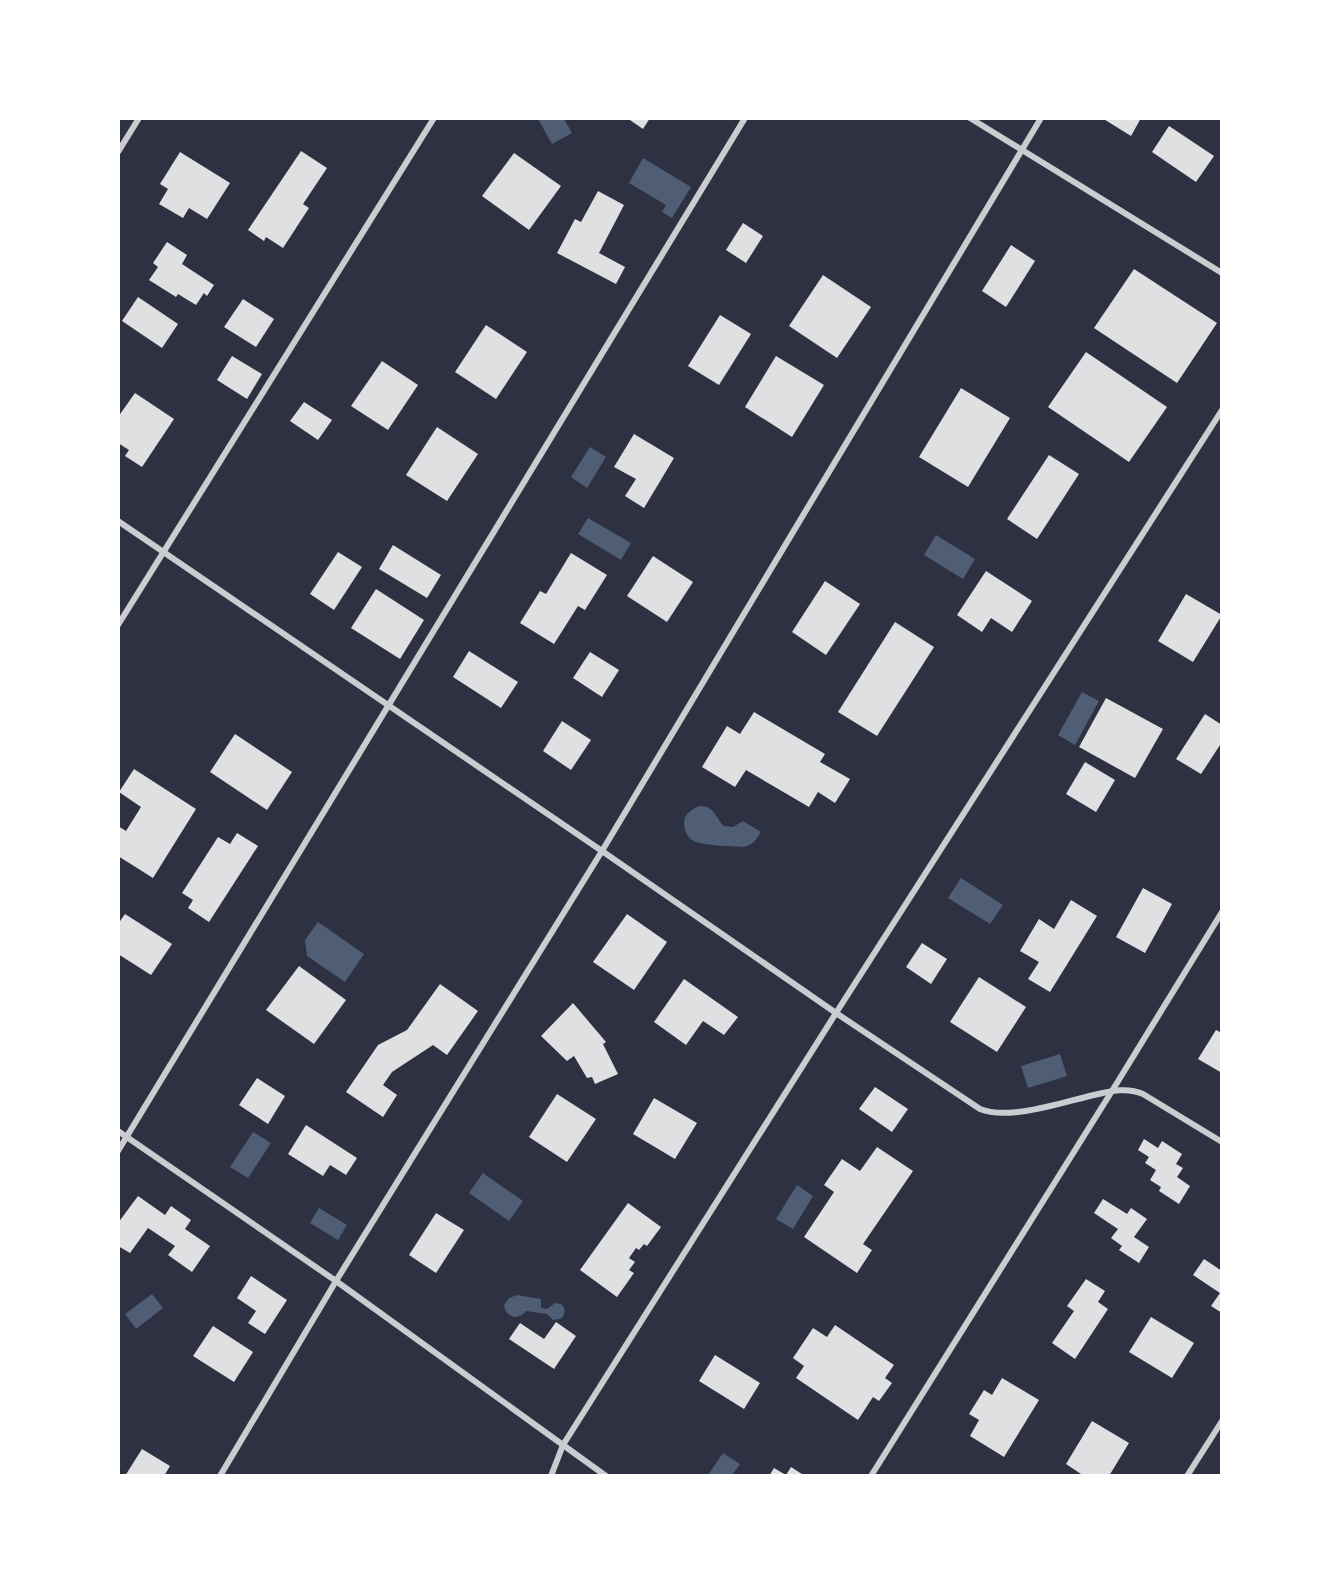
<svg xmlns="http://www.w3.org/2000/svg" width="1340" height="1594" viewBox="0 0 1340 1594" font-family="'Exo 2',sans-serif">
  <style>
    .water { fill: #4f5d75 }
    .building { fill: #e0e0e3 }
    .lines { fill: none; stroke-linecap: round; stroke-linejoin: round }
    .minor { stroke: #caccd0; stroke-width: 6 }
  </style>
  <rect width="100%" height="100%" fill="#2d3142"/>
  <g class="water">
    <polygon points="538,119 564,119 572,133 552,144"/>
    <polygon points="643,158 691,187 672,218 662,212 666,205 629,183"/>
    <polygon points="590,447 606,457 587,488 571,477"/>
    <polygon points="588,518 631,543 621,560 578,534"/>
    <polygon points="936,535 975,559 963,579 924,555"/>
    <polygon points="1082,692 1099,701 1075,745 1058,735"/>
    <path d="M699 806C714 805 715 817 724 826L733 827 743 821 761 832C756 840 753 845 743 847 733 846 699 846 692 840 687 837 684 829 684 823 684 814 691 810 699 806Z"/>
    <polygon points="961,878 1003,905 990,924 948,898"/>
    <polygon points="318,922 364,954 345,982 307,956 305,940"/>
    <polygon points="1060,1054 1067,1076 1028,1088 1021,1066"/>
    <polygon points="253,1132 271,1143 248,1178 230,1167"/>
    <polygon points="483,1173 523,1201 509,1221 469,1193"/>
    <polygon points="797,1185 813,1196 793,1229 776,1219"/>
    <polygon points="319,1208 347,1225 338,1240 310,1223"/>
    <polygon points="152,1294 163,1308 136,1329 125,1314"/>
    <path d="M517 1295 541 1299V1308L547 1309 555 1303 561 1304C566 1309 566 1315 560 1319L553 1320 547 1314 526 1311C518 1321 506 1318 504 1305L509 1298Z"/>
    <polygon points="723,1453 740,1464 732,1475 708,1475"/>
  </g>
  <g class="building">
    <polygon points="627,118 650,118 643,129"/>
    <polygon points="1102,118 1141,118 1131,136"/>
    <polygon points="1169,126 1214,156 1196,182 1152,152"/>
    <polygon points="301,151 327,168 303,204 309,208 283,248 266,237 264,241 248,230"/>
    <polygon points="180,152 230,183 207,219 189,208 183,218 159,204 168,189 160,184"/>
    <polygon points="514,153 561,186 529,230 482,196"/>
    <polygon points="598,191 624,205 599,253 625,267 616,284 557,253 575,219 581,222"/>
    <polygon points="743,223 763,236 746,263 726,250"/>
    <polygon points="167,242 187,255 182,264 214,285 207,296 204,293 196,305 178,294 176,297 149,280 158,267 153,263"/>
    <polygon points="1011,245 1035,261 1006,307 982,291"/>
    <polygon points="1134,269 1217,323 1177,383 1094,328"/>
    <polygon points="823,275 871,307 837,358 789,326"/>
    <polygon points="138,297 178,324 162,348 122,321"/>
    <polygon points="243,299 274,319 256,347 224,327"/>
    <polygon points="720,315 751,334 719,385 688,366"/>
    <polygon points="486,325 527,352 496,399 455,372"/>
    <polygon points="1086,352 1167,407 1129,462 1048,407"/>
    <polygon points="232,356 262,374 247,399 217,380"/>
    <polygon points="776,356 824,385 792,437 745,407"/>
    <polygon points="382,361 418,385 388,430 351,406"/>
    <polygon points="961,388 1010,418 968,487 919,457"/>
    <polygon points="135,393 174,419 142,467 125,456 129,450 118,443 118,417"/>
    <polygon points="304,402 332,420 318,440 290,421"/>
    <polygon points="437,427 478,454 447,501 406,475"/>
    <polygon points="634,434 674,458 644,508 625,496 636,479 614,467"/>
    <polygon points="1049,455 1079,474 1037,539 1007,519"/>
    <polygon points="393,545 441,575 427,598 379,569"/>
    <polygon points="338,552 362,567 334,610 310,594"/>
    <polygon points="571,553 607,575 585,610 578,606 554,644 520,623 540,591 546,594"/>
    <polygon points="653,556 693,582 667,622 627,596"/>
    <polygon points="986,571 1032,601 1012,632 991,618 982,632 957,615"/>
    <polygon points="825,581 860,604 826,655 792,632"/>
    <polygon points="376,589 424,620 400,659 351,628"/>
    <polygon points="1186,594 1222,615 1193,662 1158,641"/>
    <polygon points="895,622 934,647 877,736 838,712"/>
    <polygon points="469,651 518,682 501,708 453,677"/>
    <polygon points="590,652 619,670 602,697 573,678"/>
    <polygon points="1106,698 1163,729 1135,778 1079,747"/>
    <polygon points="754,712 825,754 820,762 850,779 835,803 818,792 809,807 746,770 735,787 702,767 727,726 740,734"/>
    <polygon points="1205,714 1222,725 1222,742 1201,774 1176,759"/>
    <polygon points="562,721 591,740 571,770 543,751"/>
    <polygon points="235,734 292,772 267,810 210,772"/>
    <polygon points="1085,762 1115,780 1096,812 1066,794"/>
    <polygon points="134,769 196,809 153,878 118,856 118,826 126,831 141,807 119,792"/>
    <polygon points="237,833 258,846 209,922 188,908 193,900 182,893 218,837 230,844"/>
    <polygon points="1143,888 1172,904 1145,953 1116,937"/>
    <polygon points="1071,900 1097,916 1050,992 1028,979 1039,962 1020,951 1039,919 1054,929"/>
    <polygon points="125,914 172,944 151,975 118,954 118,924"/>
    <polygon points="627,914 667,942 634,990 593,962"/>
    <polygon points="922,943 947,959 931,984 906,967"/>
    <polygon points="299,966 346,1000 314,1044 266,1010"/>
    <polygon points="979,977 1026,1007 997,1052 950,1022"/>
    <polygon points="684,979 738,1017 724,1035 703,1021 686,1045 654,1022"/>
    <polygon points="440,984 478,1011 447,1055 433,1045 392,1072 383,1085 397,1095 383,1117 346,1092 378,1045 407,1030"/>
    <polygon points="573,1003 606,1042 603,1044 618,1074 595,1084 592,1077 587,1078 574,1056 567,1061 541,1036"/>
    <polygon points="1216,1030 1222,1033 1222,1073 1198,1059"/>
    <polygon points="257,1078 285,1096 268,1124 239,1105"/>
    <polygon points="875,1087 908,1109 892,1132 859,1109"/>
    <polygon points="557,1094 596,1119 567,1162 529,1137"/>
    <polygon points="654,1098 697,1123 675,1159 633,1134"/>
    <polygon points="306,1125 357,1158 346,1175 330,1165 323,1176 288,1154"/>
    <polygon points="1144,1139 1158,1148 1162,1141 1182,1154 1176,1164 1183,1168 1177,1177 1190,1186 1179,1204 1159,1191 1161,1187 1150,1180 1156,1170 1145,1163 1149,1157 1138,1150"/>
    <polygon points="877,1147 913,1171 863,1244 872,1250 857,1273 804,1237 834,1192 824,1185 842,1159 860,1171"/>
    <polygon points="138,1196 165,1215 171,1206 191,1220 185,1229 210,1246 192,1272 168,1255 175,1246 148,1228 130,1253 118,1246 118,1223"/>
    <polygon points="1103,1199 1127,1214 1131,1208 1147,1219 1134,1237 1149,1247 1139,1263 1119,1250 1122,1246 1111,1238 1118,1229 1094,1213"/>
    <polygon points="628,1203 661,1227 647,1246 644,1244 639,1250 636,1248 629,1258 635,1262 629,1270 634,1273 617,1297 580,1270"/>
    <polygon points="436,1213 464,1230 436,1273 409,1255"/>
    <polygon points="1204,1259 1222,1271 1222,1313 1211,1306 1220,1293 1193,1275"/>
    <polygon points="251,1276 287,1300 265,1334 248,1323 256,1311 237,1298"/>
    <polygon points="1086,1279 1105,1291 1098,1302 1108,1309 1075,1359 1052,1343 1074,1311 1067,1306"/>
    <polygon points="1151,1317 1194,1343 1172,1378 1129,1352"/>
    <polygon points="556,1322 576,1336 554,1369 509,1339 520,1323 544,1339"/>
    <polygon points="835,1325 894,1365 885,1378 892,1383 879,1401 873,1397 858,1420 796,1378 804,1366 793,1358 813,1328 827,1337"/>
    <polygon points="213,1326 253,1352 234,1382 193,1356"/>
    <polygon points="715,1355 760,1383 744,1409 699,1381"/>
    <polygon points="1002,1378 1039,1400 1004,1457 970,1436 979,1420 969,1414 984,1390 992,1395"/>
    <polygon points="1092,1421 1129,1443 1109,1476 1084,1476 1066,1464"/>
    <polygon points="142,1449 170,1466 164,1476 125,1476"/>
    <polygon points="791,1467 805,1476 769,1476 774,1468 786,1475"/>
  </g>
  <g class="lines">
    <g class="minor">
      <polyline points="970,118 1222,273"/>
      <polyline points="118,152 139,118"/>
      <path d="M118 521 602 851 836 1013 980 1109C1009 1121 1063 1102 1094 1095 1111 1091 1127 1087 1143 1094L1222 1142"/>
      <polyline points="118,625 434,118"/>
      <polyline points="118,1131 336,1281 606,1476"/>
      <polyline points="118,1151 745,118"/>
      <polyline points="220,1476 336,1281 602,851 1041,118"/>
      <polyline points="551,1476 563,1445 836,1013 1222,410"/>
      <polyline points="871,1476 1112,1091 1222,912"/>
      <polyline points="1187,1476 1222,1421"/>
    </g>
  </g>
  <rect width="1340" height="1594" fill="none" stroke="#ffffff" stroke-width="240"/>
</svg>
